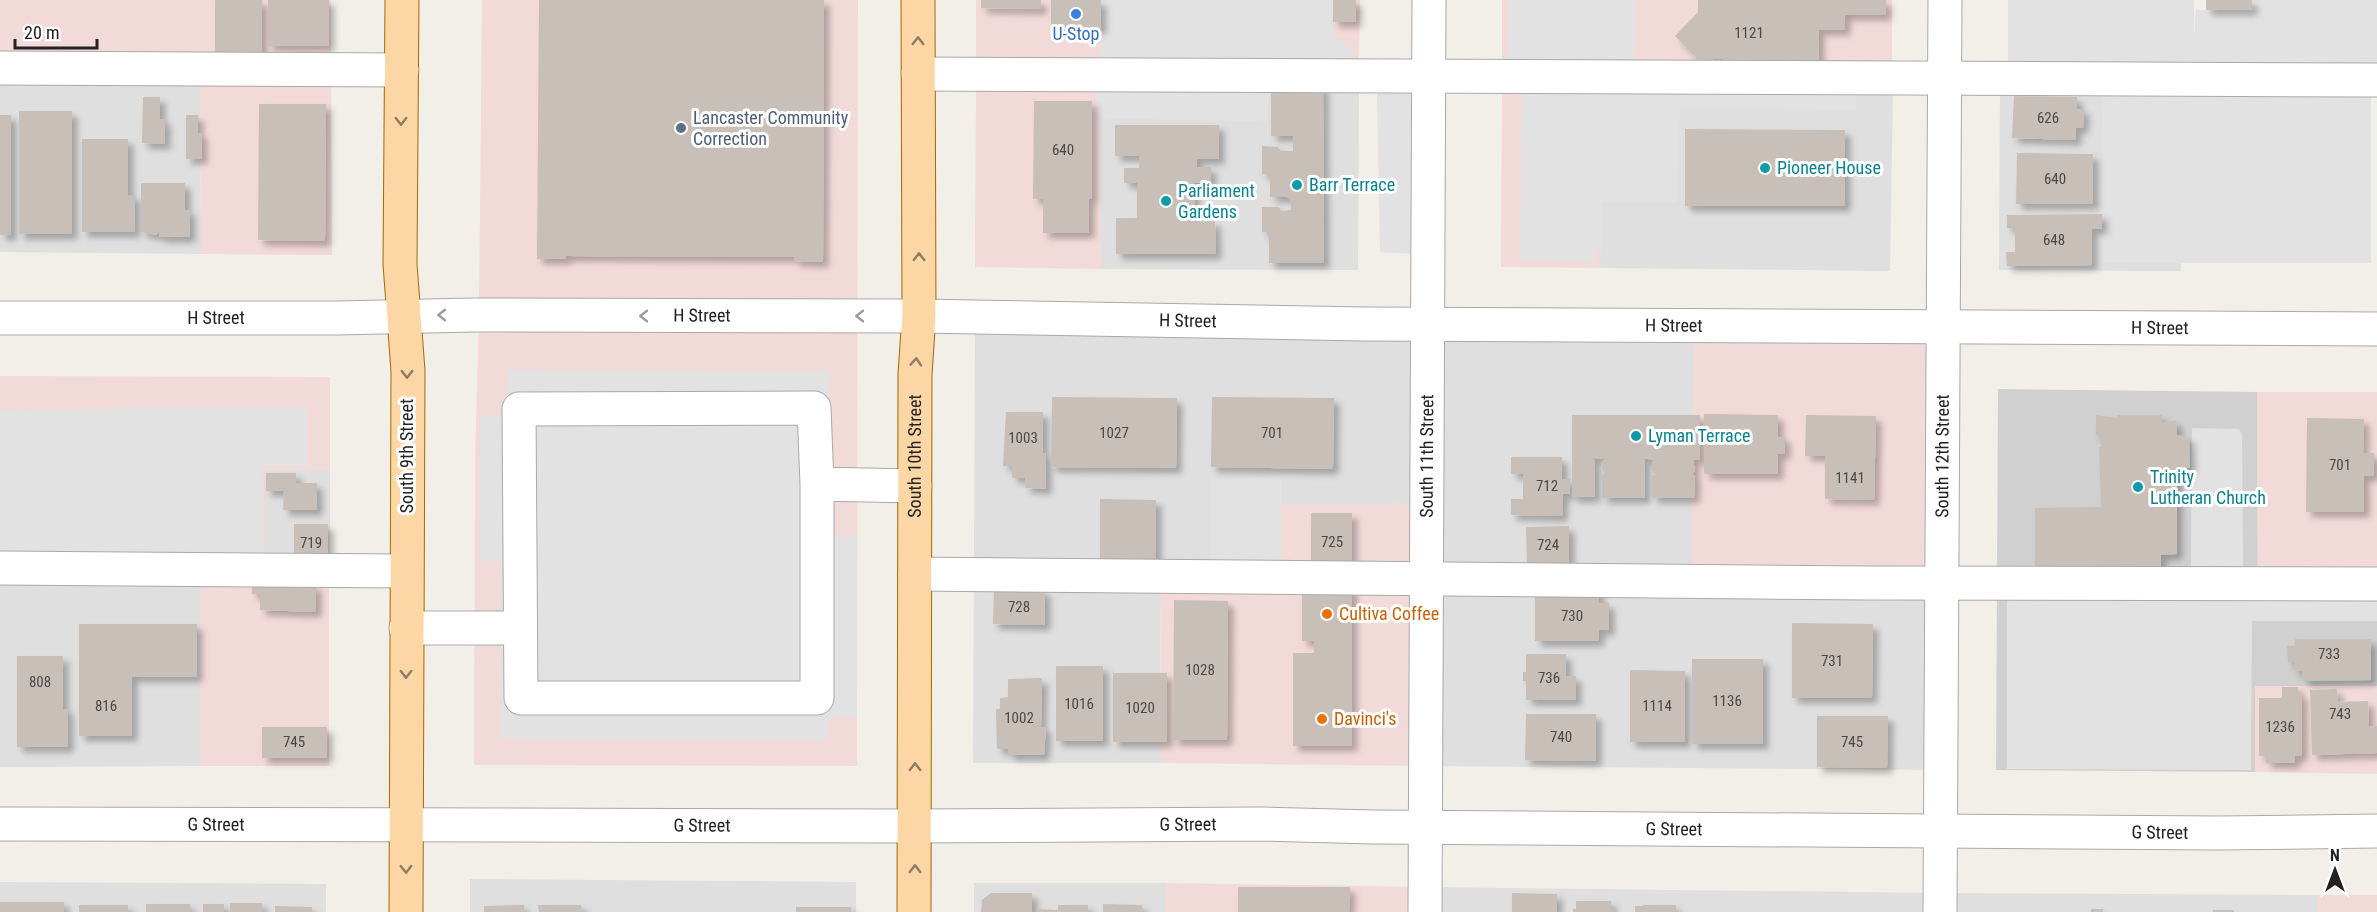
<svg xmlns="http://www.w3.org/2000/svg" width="2377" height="912" viewBox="0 0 2377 912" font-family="'Roboto Condensed',sans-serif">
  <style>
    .residential { fill: #e0dfdf }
    .commercial { fill: #f2dad9 }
    .religious { fill: #d0d0d0 }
    .parking { fill: #e2e2e2 }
    .building { fill: #c7bfb8; filter: url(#shadow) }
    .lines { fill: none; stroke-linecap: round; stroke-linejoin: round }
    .minor-casing { stroke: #a9a9a9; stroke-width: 35 }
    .major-casing { stroke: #a06b00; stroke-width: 35 }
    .minor { stroke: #fff; stroke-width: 33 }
    .major { stroke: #fcd6a4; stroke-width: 33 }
    .oneway { stroke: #8f7c63 }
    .oneway2 { stroke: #9c9c9c }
    .shop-dot { fill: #3f7fe0; stroke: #fff; stroke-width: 2 }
    .service-dot { fill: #5c6f8a; stroke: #fff; stroke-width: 2 }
    .culture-dot { fill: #0f9aa8; stroke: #fff; stroke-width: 2 }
    .food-dot { fill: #e8710a; stroke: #fff; stroke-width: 2 }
    .labels { text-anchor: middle; stroke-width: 6; stroke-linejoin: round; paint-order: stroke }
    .number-label { font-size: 15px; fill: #4b4948 }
    .shop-label { font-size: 18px; fill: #366cbe; stroke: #fff }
    .service-label { font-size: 18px; fill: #4e5e75; stroke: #fff; text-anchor: start }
    .culture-label { font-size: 18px; fill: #0d838f; stroke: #fff; text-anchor: start }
    .street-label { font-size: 18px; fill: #222; stroke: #fff }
    .food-label { font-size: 18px; fill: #c56008; stroke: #fff; text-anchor: start }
  </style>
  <defs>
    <filter id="shadow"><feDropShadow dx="5.5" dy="5.5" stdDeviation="3" flood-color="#0004"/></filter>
  </defs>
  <rect width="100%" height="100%" fill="#f2efe9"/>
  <g class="residential">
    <polygon points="0,80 200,80 201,254 0,252"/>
    <polygon points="1359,82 1358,270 1101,269 1100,83"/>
    <polygon points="2000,85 2181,87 2181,271 1999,270"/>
    <polygon points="1893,87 1890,271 1600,268 1601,88"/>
    <polygon points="975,317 1694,325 1942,584 1941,770 1425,766 1275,578 1160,577 1161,763 973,763"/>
    <polygon points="264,470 330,470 330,564 264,563"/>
    <polygon points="0,577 200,579 200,766 0,767"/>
    <polygon points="470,879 856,882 856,912 470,912"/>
    <polygon points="0,882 326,884 326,912 0,912"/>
    <rect x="974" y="883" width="192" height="29"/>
    <polygon points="1425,887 1940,893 2318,895 2318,912 1425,912"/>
  </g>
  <g class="commercial">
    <polygon points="0,0 331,0 331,61 0,59"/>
    <polygon points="482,0 858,0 857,766 474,765 475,460 479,315"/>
    <polygon points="976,0 1360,0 1359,66 976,65"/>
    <polygon points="1502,0 1892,0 1892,69 1502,67"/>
    <polygon points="331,79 332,255 201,254 200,80"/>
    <polygon points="976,83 1100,83 1101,269 975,267"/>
    <polygon points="1502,86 1601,88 1600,268 1501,267"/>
    <polygon points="1694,325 1943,326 1942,584 1691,582"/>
    <polygon points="0,376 330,377 330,470 264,471 264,563 0,561"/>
    <polygon points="2257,392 2377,392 2377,620 2258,620"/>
    <polygon points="1426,503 1425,766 1161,763 1160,577 1275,578 1276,504"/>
    <rect x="200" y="579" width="129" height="187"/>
    <polygon points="2255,686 2377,686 2377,774 2255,772"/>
    <polygon points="1166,883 1425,887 1425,912 1166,912"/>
    <rect x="2318" y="895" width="59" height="17"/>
  </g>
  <polygon class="religious" points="1998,389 2257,392 2258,620 2377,620 2377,686 2255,686 2255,772 1996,770"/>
  <g class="parking">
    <polygon points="1101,0 1334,0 1334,36 1353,49 1353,69 1100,65"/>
    <polygon points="1510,0 1634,0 1634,66 1507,64"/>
    <polygon points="2008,0 2194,0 2194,37 2196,10 2252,10 2252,0 2377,0 2377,71 2008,70"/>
    <polygon points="1096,84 1271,85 1266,122 1097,118"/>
    <polygon points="1521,84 1856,87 1856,109 1680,108 1677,202 1602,202 1601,250 1595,250 1595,262 1520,261"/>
    <polygon points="1415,91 1412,254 1380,252 1377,94"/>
    <polygon points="2103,92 2371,92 2371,263 2102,263"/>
    <polygon points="507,370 829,371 828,536 857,536 857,717 828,717 828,740 502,739 502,562 480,561 480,416 507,416"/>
    <polygon points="307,407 307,466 262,466 263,554 0,556 0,410"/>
    <polygon points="2192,428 2239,429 2242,434 2243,567 2191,566"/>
    <rect x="1211" y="478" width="70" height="91"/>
    <polygon points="2007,588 2377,590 2377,621 2252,621 2251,770 2007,769"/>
  </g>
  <g class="building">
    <polygon points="215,0 262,0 262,59 215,58"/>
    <rect x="268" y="0" width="61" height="46"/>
    <polygon points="539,0 824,0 823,262 794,261 794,257 566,256 566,259 537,259"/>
    <polygon points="981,0 1041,0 1041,9 981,8"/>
    <rect x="1051" y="0" width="50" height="29"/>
    <rect x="1333" y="0" width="23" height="22"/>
    <polygon points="1698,0 1886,0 1886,15 1845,15 1845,30 1819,30 1819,71 1722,70 1722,59 1713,59 1713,70 1698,70 1698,60 1675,36 1698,12"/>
    <rect x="2206" y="0" width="46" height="10"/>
    <polygon points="1271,85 1323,85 1324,263 1269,263 1269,232 1262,232 1262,207 1279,207 1281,211 1291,210 1291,201 1287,197 1270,197 1270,174 1262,174 1262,146 1278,147 1281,151 1293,151 1293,136 1271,136"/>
    <polygon points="2014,96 2077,97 2077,109 2084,109 2083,128 2076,128 2076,140 2012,138"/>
    <polygon points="143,97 160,97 160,119 165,119 165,144 142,143"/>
    <polygon points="1034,101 1092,101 1092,199 1089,199 1089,233 1043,233 1043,199 1033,199"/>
    <polygon points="259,104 326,104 325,241 258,240"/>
    <rect x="19" y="111" width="53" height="123"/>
    <rect x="0" y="115" width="11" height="120"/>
    <polygon points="186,115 198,115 198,133 202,133 202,159 186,159"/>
    <polygon points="1115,125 1219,125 1219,159 1197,159 1197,167 1211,167 1211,183 1194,183 1195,222 1215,221 1216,254 1116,254 1116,218 1137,218 1137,183 1124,183 1124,168 1139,168 1139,156 1115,156"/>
    <polygon points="1685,129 1845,130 1845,206 1685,206"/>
    <polygon points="82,139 128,139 128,195 135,195 135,232 82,232"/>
    <polygon points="2017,153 2093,154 2093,204 2016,204"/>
    <polygon points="141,183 185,183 185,210 190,210 190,237 159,237 159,232 156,235 141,232"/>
    <polygon points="2102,214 2102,229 2092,229 2092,265 2007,266 2006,252 2015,252 2015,228 2007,228 2007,215"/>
    <polygon points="1052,397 1177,398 1176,468 1051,467"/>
    <polygon points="1212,397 1334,398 1333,469 1211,467"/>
    <polygon points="1006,412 1043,412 1043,453 1046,453 1046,489 1025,488 1025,478 1012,478 1012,466 1003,466"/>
    <polygon points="1704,414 1778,415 1778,437 1785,437 1785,454 1778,454 1778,474 1704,474"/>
    <polygon points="1572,415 1700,415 1700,460 1693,460 1695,471 1692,474 1695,476 1694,498 1652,498 1652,476 1655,474 1652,471 1652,462 1654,460 1643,458 1645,461 1645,498 1602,498 1602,476 1605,473 1602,470 1601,463 1605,459 1592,458 1595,461 1595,497 1572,497"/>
    <polygon points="1806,415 1876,416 1874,500 1825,499 1825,456 1805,456"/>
    <polygon points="2096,415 2117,418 2117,415 2162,415 2162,423 2176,420 2177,435 2188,437 2189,440 2190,468 2177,468 2177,554 2161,555 2161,567 2035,567 2035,508 2101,507 2099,447 2101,447 2101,436 2096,435"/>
    <polygon points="2307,418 2364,419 2363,453 2374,453 2374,476 2364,476 2364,512 2306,512"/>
    <polygon points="1511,457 1562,457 1562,479 1570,479 1570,494 1563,494 1562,516 1511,515 1511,499 1523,499 1523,474 1511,474"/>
    <polygon points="266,473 296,473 296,483 317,483 317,510 283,510 284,491 266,491"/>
    <polygon points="1100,499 1156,500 1156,561 1100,560"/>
    <rect x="1311" y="513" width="41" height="57"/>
    <rect x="294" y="524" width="34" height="37"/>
    <polygon points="1569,526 1569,564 1527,565 1526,527"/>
    <polygon points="252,580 316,585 316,612 260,610 260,594 252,594"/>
    <polygon points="1302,586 1352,586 1352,746 1293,746 1293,653 1314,653 1314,641 1302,641"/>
    <polygon points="994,589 1045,590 1045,625 993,624"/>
    <polygon points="1535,589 1599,589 1599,603 1609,603 1609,630 1599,630 1599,641 1535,641"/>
    <polygon points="1174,600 1228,601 1227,740 1173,740"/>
    <polygon points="1792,623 1873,624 1872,698 1792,698"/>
    <polygon points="79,624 197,624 197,677 132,677 132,736 79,736"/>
    <polygon points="2295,639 2371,639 2371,680 2303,681 2302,671 2294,671 2294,662 2288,662 2287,646 2295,646"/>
    <polygon points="1526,654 1566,654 1566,676 1576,676 1576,700 1526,700 1526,681 1523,681 1523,672 1526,672"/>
    <polygon points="17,656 63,656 63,709 68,709 68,747 17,747"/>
    <rect x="1692" y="659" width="71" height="85"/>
    <rect x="1056" y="666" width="47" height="75"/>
    <polygon points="1630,670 1685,671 1685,742 1630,742"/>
    <rect x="1113" y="673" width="54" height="69"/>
    <polygon points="1042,678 1041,727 1046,727 1044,755 1008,755 1008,749 997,749 996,709 1000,709 1000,698 1008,697 1008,679"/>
    <polygon points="2282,687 2298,687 2298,694 2302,694 2302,756 2295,756 2295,763 2266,763 2266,756 2259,756 2259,698 2282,698"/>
    <polygon points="2337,689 2338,702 2368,701 2369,727 2377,726 2377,753 2312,755 2310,690"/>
    <polygon points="1526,714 1596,714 1596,761 1525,760"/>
    <polygon points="1817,716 1888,716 1887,768 1817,767"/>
    <rect x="262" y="727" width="65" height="31"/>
    <polygon points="1238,887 1350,887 1349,912 1238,912"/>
    <polygon points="991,893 1032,893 1032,912 981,912 982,900"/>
    <polygon points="1512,893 1557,894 1557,912 1512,912"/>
    <polygon points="1576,901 1611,901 1611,909 1614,909 1614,912 1573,912 1573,909 1576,909"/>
    <rect x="0" y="902" width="64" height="10"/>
    <rect x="230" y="903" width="32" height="9"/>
    <rect x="146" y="904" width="44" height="8"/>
    <rect x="203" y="904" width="21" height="8"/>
    <polygon points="1103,904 1142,905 1142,912 1103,912"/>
    <rect x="79" y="905" width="49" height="7"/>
    <polygon points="524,905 524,912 484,912 484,906"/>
    <polygon points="538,905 581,905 582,912 539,912"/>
    <polygon points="1058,905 1088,905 1088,912 1037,912 1037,909 1058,910"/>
    <polygon points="1643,905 1676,905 1676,912 1635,912 1635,906 1643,906"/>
    <polygon points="275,906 312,907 312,912 275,912"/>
    <rect x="796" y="907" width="55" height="5"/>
    <rect x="2091" y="909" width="12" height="3"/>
    <rect x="2213" y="910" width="21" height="2"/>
  </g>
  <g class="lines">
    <defs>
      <g id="minor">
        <polyline points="0,68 402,70"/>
        <polyline points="918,74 2377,80"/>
        <path id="s1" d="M0 318H337L473 315 919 316 1364 324 2377 329"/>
        <polyline points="817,484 814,408 519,409 521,698 817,698 817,484 915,486"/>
        <polyline points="0,568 406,571"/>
        <polyline points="915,574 1868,583 2377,584"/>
        <polyline points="406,628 519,628"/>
        <path id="s2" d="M0 824 914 826 1259 824 1373 827 2219 833 2377 831"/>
        <path id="s3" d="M1425 912 1429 0"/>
        <path id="s4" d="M1940 912 1945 0"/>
      </g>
      <g id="major">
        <polyline points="402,0 400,264 408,371 406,912"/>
        <path id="s5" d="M914 912 915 374 919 316 918 0"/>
      </g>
    </defs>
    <use href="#minor" class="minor-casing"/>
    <use href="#major" class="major-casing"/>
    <use href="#minor" class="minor"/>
    <use href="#major" class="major"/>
  </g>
  <defs><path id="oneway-chevron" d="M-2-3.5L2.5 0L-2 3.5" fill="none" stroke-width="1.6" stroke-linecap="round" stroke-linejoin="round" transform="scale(1.5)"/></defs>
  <g class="oneway">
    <use href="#oneway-chevron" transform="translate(918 41) rotate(-90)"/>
    <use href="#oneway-chevron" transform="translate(401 121) rotate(90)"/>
    <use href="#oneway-chevron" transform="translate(919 257) rotate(-90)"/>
    <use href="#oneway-chevron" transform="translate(916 362) rotate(-86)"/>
    <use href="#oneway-chevron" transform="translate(407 374) rotate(89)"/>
    <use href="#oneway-chevron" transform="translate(406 674) rotate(90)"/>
    <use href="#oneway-chevron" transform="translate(915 767) rotate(-90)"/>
    <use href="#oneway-chevron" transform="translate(406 869) rotate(89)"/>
    <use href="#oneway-chevron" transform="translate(915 869) rotate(-90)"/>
  </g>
  <g class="oneway2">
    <use href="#oneway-chevron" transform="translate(442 315) rotate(180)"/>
    <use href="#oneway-chevron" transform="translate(644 316) rotate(-180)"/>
    <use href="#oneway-chevron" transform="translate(860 316) rotate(-180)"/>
  </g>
  <circle class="shop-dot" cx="1076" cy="14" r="6"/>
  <circle class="service-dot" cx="681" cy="128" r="6"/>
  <g class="culture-dot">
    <circle cx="1765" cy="168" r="6"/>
    <circle cx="1297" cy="185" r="6"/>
    <circle cx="1166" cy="201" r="6"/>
    <circle cx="1636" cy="436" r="6"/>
    <circle cx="2138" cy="487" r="6"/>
  </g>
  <g class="food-dot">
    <circle cx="1327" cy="614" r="6"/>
    <circle cx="1322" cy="719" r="6"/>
  </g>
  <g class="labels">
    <g class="number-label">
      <text x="1749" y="38">1121</text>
      <text x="2048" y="123">626</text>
      <text x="1063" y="155">640</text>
      <text x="2055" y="184">640</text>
      <text x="2054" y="245">648</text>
      <text x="1114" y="438">1027</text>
      <text x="1272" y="438">701</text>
      <text x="1023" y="443">1003</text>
      <text x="2340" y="470">701</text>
      <text x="1850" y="483">1141</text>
      <text x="1547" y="491">712</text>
      <text x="1332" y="547">725</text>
      <text x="311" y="548">719</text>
      <text x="1548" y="550">724</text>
      <text x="1019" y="612">728</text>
      <text x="1572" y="621">730</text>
      <text x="2329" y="659">733</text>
      <text x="1832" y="666">731</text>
      <text x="1200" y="675">1028</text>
      <text x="1549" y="683">736</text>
      <text x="40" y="687">808</text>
      <text x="1727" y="706">1136</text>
      <text x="1079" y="709">1016</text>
      <text x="106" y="711">816</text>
      <text x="1657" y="711">1114</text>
      <text x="1140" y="713">1020</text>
      <text x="2340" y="719">743</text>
      <text x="1019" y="723">1002</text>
      <text x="2280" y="732">1236</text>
      <text x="1561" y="742">740</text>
      <text x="294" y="747">745</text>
      <text x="1852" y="747">745</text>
    </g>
    <g class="shop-label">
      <text x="1076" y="40">U-Stop</text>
    </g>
    <g class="service-label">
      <text x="693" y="124">Lancaster Community<tspan x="693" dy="21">Correction</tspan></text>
    </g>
    <g class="culture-label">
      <text x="1777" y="174">Pioneer House</text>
      <text x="1309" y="191">Barr Terrace</text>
      <text x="1178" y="197">Parliament<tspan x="1178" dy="21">Gardens</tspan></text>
      <text x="1648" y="442">Lyman Terrace</text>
      <text x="2150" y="483">Trinity<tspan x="2150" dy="21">Lutheran Church</tspan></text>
    </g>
    <g class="street-label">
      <text dy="6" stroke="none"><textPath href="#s1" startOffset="702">H Street</textPath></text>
      <text dy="6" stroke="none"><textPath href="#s1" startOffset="216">H Street</textPath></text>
      <text dy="6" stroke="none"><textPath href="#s1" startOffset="1188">H Street</textPath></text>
      <text dy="6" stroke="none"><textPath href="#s1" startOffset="1674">H Street</textPath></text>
      <text dy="6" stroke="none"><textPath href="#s1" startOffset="2160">H Street</textPath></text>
      <text transform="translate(407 456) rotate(-90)" y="6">South 9th Street</text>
      <text dy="6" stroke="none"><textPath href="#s5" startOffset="456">South 10th Street</textPath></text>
      <text dy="6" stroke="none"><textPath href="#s3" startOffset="456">South 11th Street</textPath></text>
      <text dy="6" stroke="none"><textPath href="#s4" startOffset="456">South 12th Street</textPath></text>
      <text dy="6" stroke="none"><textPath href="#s2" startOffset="216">G Street</textPath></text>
      <text dy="6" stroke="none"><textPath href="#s2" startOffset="1188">G Street</textPath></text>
      <text dy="6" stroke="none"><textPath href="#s2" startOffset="702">G Street</textPath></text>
      <text dy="6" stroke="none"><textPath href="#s2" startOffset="1674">G Street</textPath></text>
      <text dy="6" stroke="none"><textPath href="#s2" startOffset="2160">G Street</textPath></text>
    </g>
    <g class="food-label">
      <text x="1339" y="620">Cultiva Coffee</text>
      <text x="1334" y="725">Davinci's</text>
    </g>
  </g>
  <g transform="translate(2335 870)" stroke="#ffffff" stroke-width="4.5" paint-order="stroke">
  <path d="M0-4.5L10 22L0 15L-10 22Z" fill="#222222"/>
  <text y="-9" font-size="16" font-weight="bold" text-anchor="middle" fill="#222222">N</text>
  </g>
  <path d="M15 39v9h82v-9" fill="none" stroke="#222222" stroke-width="3"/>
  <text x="24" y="39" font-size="18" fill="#222222" stroke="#ffffff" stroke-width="4.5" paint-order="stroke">20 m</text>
</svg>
